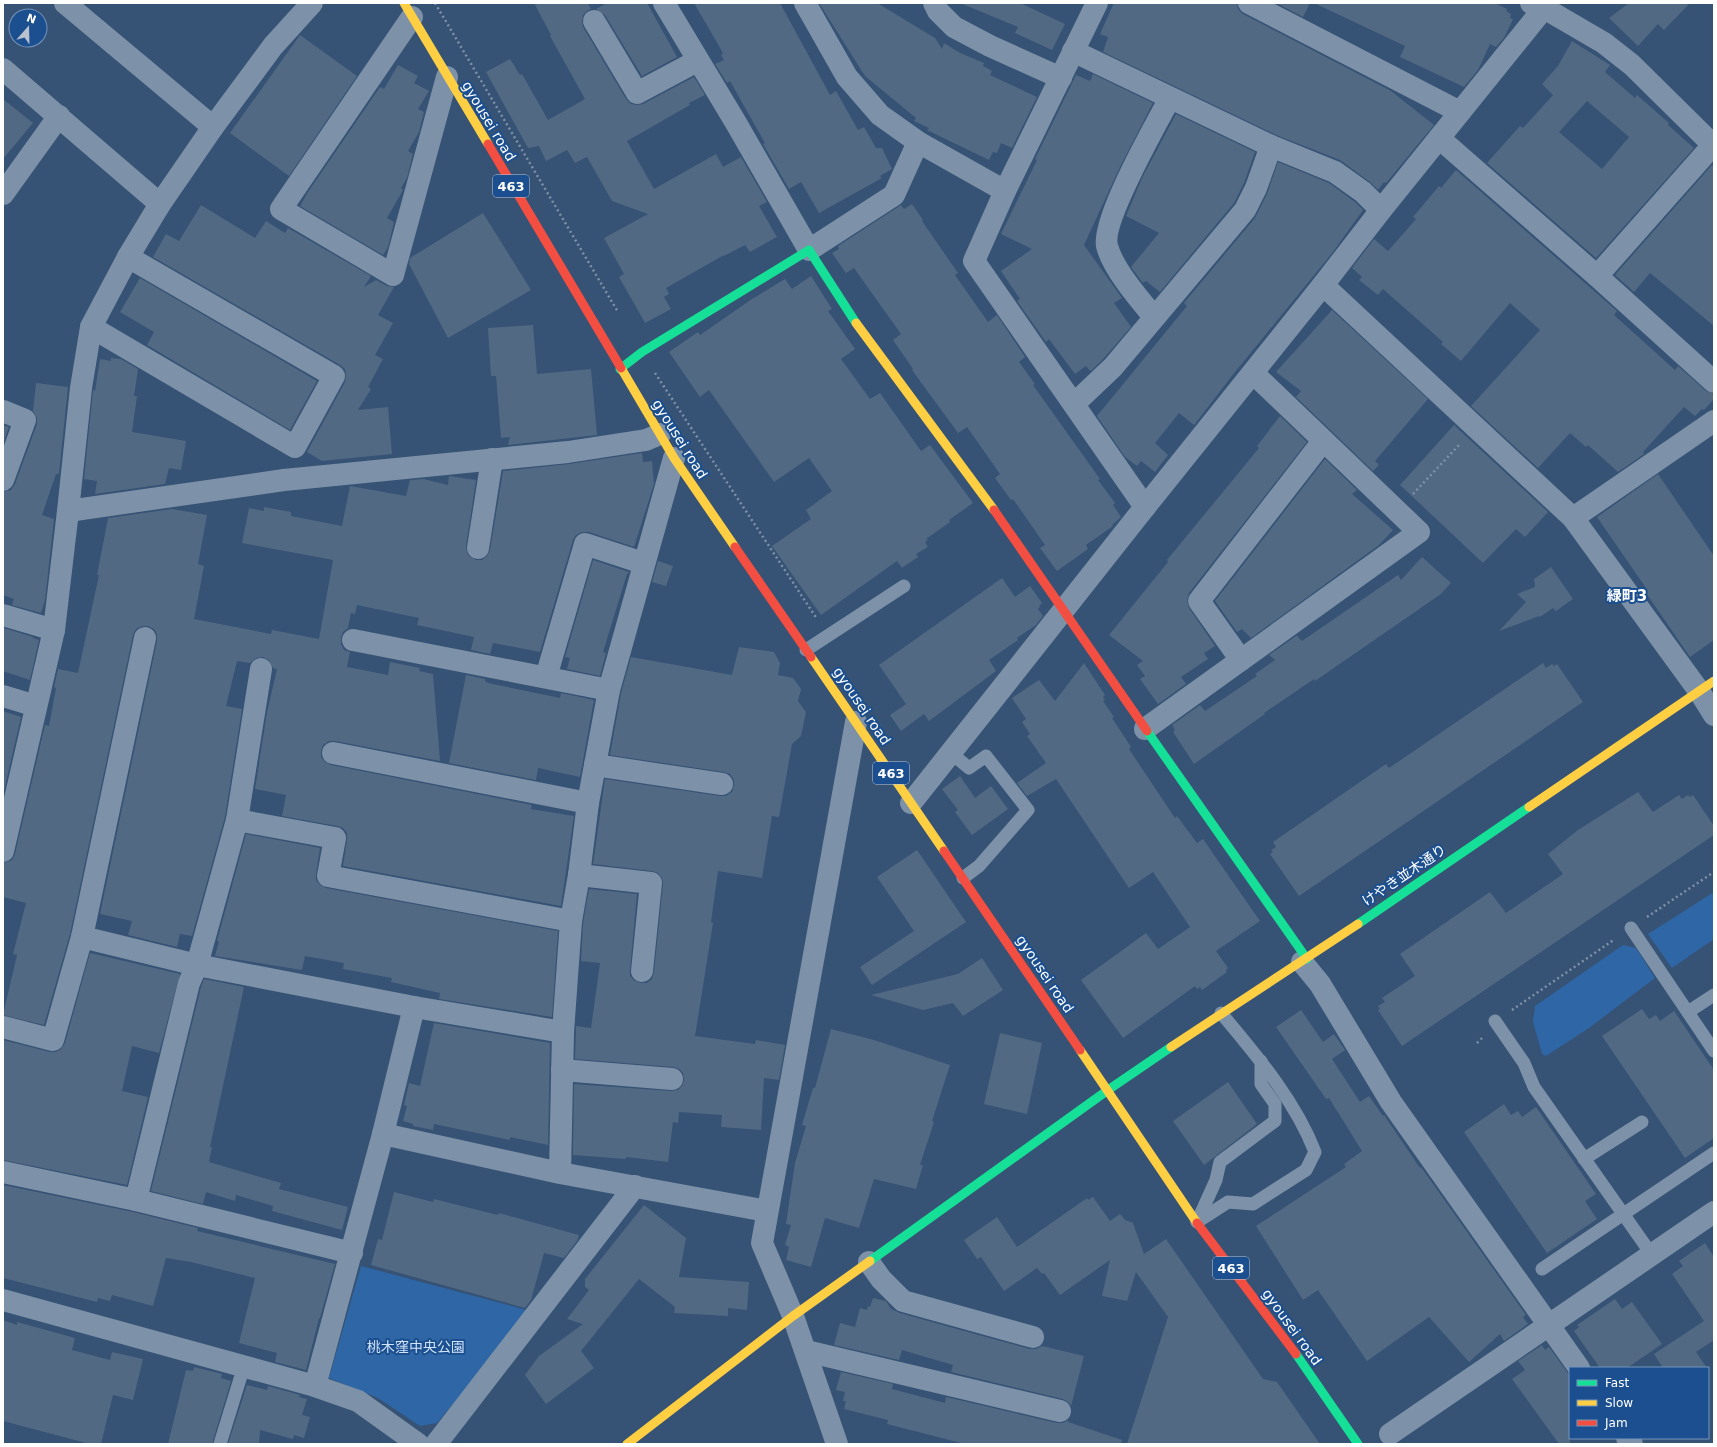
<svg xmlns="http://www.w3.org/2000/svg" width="1717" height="1447" viewBox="0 0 1717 1447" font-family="'DejaVu Sans','Noto Sans JP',sans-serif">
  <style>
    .green { fill: #2f66a5 }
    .building { fill: #526984; fill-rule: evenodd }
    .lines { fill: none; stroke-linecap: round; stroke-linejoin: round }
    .path { stroke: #7d92a8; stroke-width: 2.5; stroke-dasharray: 2 3; stroke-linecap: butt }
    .lane { stroke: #7d92a8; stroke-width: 13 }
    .street { stroke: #7d92a8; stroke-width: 22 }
    .fast { stroke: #16e098; stroke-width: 9 }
    .slow { stroke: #ffcf43; stroke-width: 9 }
    .jam { stroke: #f24e42; stroke-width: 9 }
    .labels { text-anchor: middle; stroke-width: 4; stroke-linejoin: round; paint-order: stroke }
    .shield { fill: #1b4f8f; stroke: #bbcadd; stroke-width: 1 }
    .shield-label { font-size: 13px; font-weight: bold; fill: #fff }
    .street-label { font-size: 14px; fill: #fff; stroke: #1b4f8f }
    .park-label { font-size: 14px; fill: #cfe3fa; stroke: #1b4f8f }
    .neighbourhood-label { font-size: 15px; font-weight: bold; fill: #fff; stroke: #1b4f8f }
  </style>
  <rect width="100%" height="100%" fill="#365274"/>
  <g class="green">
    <polygon points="1714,892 1714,939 1672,968 1648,934"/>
    <polygon points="1623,945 1636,948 1655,978 1589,1028 1546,1056 1542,1054 1533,1022 1535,1006"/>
    <polygon points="361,1266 531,1311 437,1423 420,1426 378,1398 329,1378"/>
  </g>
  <g class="building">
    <polygon points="534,3 588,3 591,9 587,11 583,15 582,22 583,27 626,99 631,104 637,105 643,104 694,77 705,95 689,103 690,105 627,141 654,189 716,154 723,167 741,157 767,202 759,206 777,237 750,252 745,245 724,256 724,255 666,288 669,294 664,297 671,309 645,323 619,277 624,274 604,238 648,214 612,201 587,157 575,163 567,150 546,161 539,146 528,148 486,72 510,59 520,75 522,74 548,120 585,99 550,36 551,35"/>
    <polygon points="607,3 647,3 677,57 642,76 605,15 596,9"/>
    <polygon points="694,3 780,3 830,95 836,91 858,130 864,127 876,148 882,148 892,169 880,176 882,178 819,213 801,182 789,189 763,144 765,143 730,81 727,83 715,64 724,60 721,55 723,53"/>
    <polygon points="819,3 877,3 935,38 942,49 944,43 960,53 984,63 983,66 992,71 990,75 1037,97 1012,148 1001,143 997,153 993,152 989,160 927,130 929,128 914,121 916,118 865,76"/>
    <polygon points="960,3 1020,3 1065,24 1052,50 1015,33 1018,27"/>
    <polygon points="1114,3 1237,3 1238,9 1243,14 1391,91 1434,125 1386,183 1384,182 1378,190 1370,182 1340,160 1276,135 1103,52 1108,37 1100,34"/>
    <polygon points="1276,3 1310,3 1303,17"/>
    <polygon points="1314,3 1495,3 1507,9 1506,11 1511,14 1510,18 1513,19 1504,38 1496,47 1490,44 1478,70 1464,87 1400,57 1405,46"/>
    <polygon points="1629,3 1690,3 1664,30 1658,24 1638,46 1609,18"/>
    <polygon points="300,35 357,76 289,176 230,133"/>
    <path d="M1572 41 1610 65 1605 72 1635 98 1637 95 1669 123 1668 125 1694 148 1596 258 1487 163 1520 126 1523 128 1553 95 1542 84 1558 66ZM1587 101 1629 137 1602 169 1559 132Z"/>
    <polygon points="398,65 418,76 414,83 429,91 418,109 424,112 419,132 408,151 413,154 407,178 401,188 403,190 387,218 394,222 388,247 383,255 300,206 308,192 380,87 384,89"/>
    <polygon points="1093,74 1153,103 1120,167 1084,245 1122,298 1114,303 1131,327 1104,358 1092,370 1090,371 1086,366 1075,374 1049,339 1046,342 1017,301 1020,299 1001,271 1032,249 1001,234 1037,160 1035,159 1076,75 1090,81"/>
    <polygon points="3,99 33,123 3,159"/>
    <polygon points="1176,114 1255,152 1244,183 1234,203 1160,292 1146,281 1143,283 1131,267 1159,233 1126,216 1142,178"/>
    <polygon points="1278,162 1329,183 1355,202 1363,210 1333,252 1235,372 1194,425 1179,413 1155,443 1168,455 1155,472 1141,461 1137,466 1125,457 1097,416 1187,306 1184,303 1183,304 1255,218 1267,194"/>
    <polygon points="1712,165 1714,167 1714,326 1650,273 1634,292 1615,275"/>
    <polygon points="1456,170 1617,311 1614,315 1675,370 1678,366 1706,391 1714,394 1714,399 1704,410 1702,409 1695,416 1684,407 1643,452 1644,454 1618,472 1588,445 1586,447 1570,433 1538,468 1471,406 1540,330 1510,303 1461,361 1441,344 1443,342 1383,289 1378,295 1359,280 1362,277 1352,268 1374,239 1388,251 1416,219 1413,217 1439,186 1441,188"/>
    <polygon points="912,204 923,220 922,221 958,273 955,275 988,322 997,315 1025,357 1019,362 1035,384 1033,385 1100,479 1098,480 1115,503 1113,505 1121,517 1112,525 1113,526 1086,545 1088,549 1057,571 1040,548 1045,545 1013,499 1011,500 995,478 1000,474 967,427 958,433 912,370 913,369 893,340 901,334 854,268 846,273 832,253 839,249 838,246 901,205 904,209"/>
    <polygon points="201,205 255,238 266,221 285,233 288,228 371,276 364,287 376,280 387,286 394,287 378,315 393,323 375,355 383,359 368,387 371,389 358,410 388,407 392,454 322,461 307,452 345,382 346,375 345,369 340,365 153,257 166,234 179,241"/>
    <polygon points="483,213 531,290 448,338 409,264 410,258"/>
    <polygon points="811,276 832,309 828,311 855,349 841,359 870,399 880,393 921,451 930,445 973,503 949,520 950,522 926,539 928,540 925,542 928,547 916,554 918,557 902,568 897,561 821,615 772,546 811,519 806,510 832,491 809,458 774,482 709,390 700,397 669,352 698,332 700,335 752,299 785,279 792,289"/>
    <polygon points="140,278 317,381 290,430 147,345 154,332 120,312"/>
    <polygon points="1332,310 1428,399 1375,461 1379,465 1373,471 1296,397 1301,391 1276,372"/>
    <polygon points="533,325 537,374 591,369 597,435 508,445 510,437 501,438 496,376 491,376 488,328"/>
    <polygon points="111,358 121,359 138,369 134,396 137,396 132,432 186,441 181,470 169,468 165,484 95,494 97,481 84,479 93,390 95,391 100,359 111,361"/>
    <polygon points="36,383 68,387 59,474 56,474 42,515 54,519 45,600 41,613 12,605 14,599 3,595 3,492 11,490 15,484 37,424 37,418 33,411"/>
    <polygon points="1280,416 1307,442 1189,593 1187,601 1189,608 1215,646 1204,653 1208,659 1181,677 1186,684 1158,704 1140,679 1145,676 1137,665 1143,661 1109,635 1168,562 1167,560 1259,448 1257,446"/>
    <polygon points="3,425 9,427 3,444"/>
    <polygon points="1454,425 1548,512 1525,537 1516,529 1483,563 1400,485"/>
    <polygon points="642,453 643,462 652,461 654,484 634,547 589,532 582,532 576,535 573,540 540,652 493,643 490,654 471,650 474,637 417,625 419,618 357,605 355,614 351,613 348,628 343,632 341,638 341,644 344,650 350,652 347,667 388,675 390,662 420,668 419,671 433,674 440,761 335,741 329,741 323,745 321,751 321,757 325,762 331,765 532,805 531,809 574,816 561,906 343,866 347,840 347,833 343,828 337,826 282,816 286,795 255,789 267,712 277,669 273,668 269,660 263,657 256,658 250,663 237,661 226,706 242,709 225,817 192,936 180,934 177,947 128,935 132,921 100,914 157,641 157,634 154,629 148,626 142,626 136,629 133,635 70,934 44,1025 3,1015 17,955 13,954 26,903 3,897 3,863 12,860 15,854 45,725 49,726 56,688 54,687 58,669 78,673 99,575 97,575 108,518 172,509 207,515 198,564 204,566 194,619 271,634 272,630 319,639 333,560 242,543 249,508 264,511 264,507 291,512 291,516 342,526 350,486 406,496 410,480 424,479 448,485 449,476 476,480 466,546 467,553 470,557 476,560 482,560 487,556 490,550 503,471 569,464"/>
    <polygon points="1325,459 1357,490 1352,494 1393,530 1379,545 1251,638 1242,629 1237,632 1215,601"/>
    <polygon points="1658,474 1714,556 1714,640 1690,657 1644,590 1646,588 1597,517"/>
    <polygon points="1422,557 1451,583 1441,594 1315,681 1314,679 1264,713 1265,714 1194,764 1173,732 1175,730 1172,725 1200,705 1205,711 1257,676 1255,674 1275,660 1269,655 1299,634 1297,636 1302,641 1398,575 1401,580"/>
    <polygon points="593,560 629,572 628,574 627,574 603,652 606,653 600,676 567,669 570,658 565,657"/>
    <polygon points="658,561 673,566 666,586 652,582"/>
    <polygon points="1551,567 1573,599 1556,611 1553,608 1540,617 1539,616 1499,631 1526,602 1517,594 1535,587 1534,579"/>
    <polygon points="1002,578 1015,597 1030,586 1042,603 1039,606 1040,607 1038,609 1043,616 1036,625 1017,638 1018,640 989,660 996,671 929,721 924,714 901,731 890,715 906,704 879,665"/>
    <polygon points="4,628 33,637 33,638 39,640 30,680 3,671"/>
    <polygon points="739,647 774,652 780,663 778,675 793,678 801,689 798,701 806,712 801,736 792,744 779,817 772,816 762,878 718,871 711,922 713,923 695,1036 755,1044 756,1040 785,1045 779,1080 764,1078 761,1130 721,1127 722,1115 679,1112 678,1123 673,1122 668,1162 626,1157 626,1159 573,1155 574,1084 671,1091 678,1090 682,1086 684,1080 683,1073 679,1069 673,1067 575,1059 576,1026 591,1028 600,963 581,961 583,923 589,889 637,894 630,970 630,976 635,981 641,983 647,983 652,979 654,972 663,884 662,878 658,873 652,871 593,864 605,779 720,796 726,796 732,792 734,785 734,780 730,774 724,772 610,755 621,693 631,657 732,675"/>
    <polygon points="1084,663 1105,695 1103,697 1105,700 1103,701 1114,717 1112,718 1131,747 1129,749 1175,818 1177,816 1197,843 1203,839 1260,921 1216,951 1228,968 1226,970 1227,972 1202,990 1200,987 1197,989 1195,986 1123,1038 1081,980 1146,933 1158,949 1190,927 1153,872 1129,888 1056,779 1027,796 1017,783 1046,763 1027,736 1030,734 1022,722 1026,719 1012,698 1039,680 1055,701"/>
    <polygon points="1543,663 1546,668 1552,664 1554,666 1557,664 1583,702 1299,896 1270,854 1273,852 1271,850 1276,847 1273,842 1386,764 1389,768"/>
    <polygon points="466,675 485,679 485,681 488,683 560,698 561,693 594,700 580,777 538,768 536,780 449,763"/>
    <polygon points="3,711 21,717 3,795"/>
    <polygon points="960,776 975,798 991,786 1008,809 972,835 955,812 958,810 942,789"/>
    <polygon points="1638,792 1653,812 1679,795 1682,799 1688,795 1690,797 1693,795 1714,826 1714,835 1402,1046 1378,1010 1380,1009 1378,1006 1385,1002 1382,998 1415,976 1400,954 1490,892 1506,913 1563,874 1548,854 1578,830"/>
    <polygon points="246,834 320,848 316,874 316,880 320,885 326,888 558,931 552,1017 439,999 440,993 391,982 392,978 343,969 344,963 305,956 302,970 215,956 219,941 217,941"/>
    <polygon points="917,850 966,922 872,985 860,967 914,931 877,877"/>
    <polygon points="90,953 180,974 159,1053 132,1046 122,1091 148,1097 127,1185 3,1160 3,1040 50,1052 56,1052 61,1049 65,1043"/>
    <polygon points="982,958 1003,990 963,1016 953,1003 923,1010 871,995 958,974"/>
    <polygon points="204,979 244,987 210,1147 212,1147 209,1162 281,1183 279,1189 348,1207 342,1230 272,1211 273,1206 236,1195 235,1201 206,1192 203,1204 151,1191 201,987"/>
    <polygon points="1642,1009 1649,1019 1656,1015 1660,1021 1674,1011 1714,1070 1714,1138 1685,1158 1602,1036"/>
    <polygon points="1301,1010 1323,1042 1334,1034 1345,1050 1332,1059 1360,1102 1369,1096 1383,1116 1384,1115 1420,1168 1421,1167 1526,1315 1523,1317 1528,1324 1504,1341 1500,1334 1469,1362 1429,1317 1367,1361 1318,1290 1303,1300 1256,1226 1346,1167 1344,1164 1362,1151 1329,1098 1326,1099 1276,1027"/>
    <polygon points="434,1023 550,1043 548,1145 510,1137 510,1140 434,1124 433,1130 413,1126 413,1124 403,1121 407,1106 404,1105 409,1083 420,1086"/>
    <polygon points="831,1029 874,1040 950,1065 932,1121 934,1122 920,1165 923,1165 916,1189 874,1179 859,1228 825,1218 811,1267 786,1260 789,1247 785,1245 791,1225 786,1224 795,1163 806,1126 802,1125 813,1088 815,1088"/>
    <polygon points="1000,1033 1042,1043 1027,1114 984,1104"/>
    <polygon points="1228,1082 1257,1124 1204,1165 1173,1121"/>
    <polygon points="1504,1104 1511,1115 1518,1111 1522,1117 1536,1107 1596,1194 1585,1201 1597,1219 1547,1253 1464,1132"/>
    <polygon points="3,1185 133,1212 198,1228 197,1231 335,1264 320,1318 319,1318 306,1370 275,1362 277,1353 239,1343 255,1278 191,1262 166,1258 153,1306 112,1295 110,1301 98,1298 97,1302 3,1278"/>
    <polygon points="394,1192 433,1202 434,1199 498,1215 499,1213 579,1235 577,1241 564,1258 544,1253 531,1300 525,1308 371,1265 378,1239 382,1240"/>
    <polygon points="1093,1197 1110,1221 1120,1214 1125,1220 1133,1223 1144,1254 1166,1239 1263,1379 1277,1382 1320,1444 1127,1444 1168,1317 1136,1272 1127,1301 1102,1296 1110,1260 1060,1295 1044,1273 1042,1274 1037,1268 1004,1291 981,1257 977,1259 964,1240 997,1217 1017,1247 1087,1198 1088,1200"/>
    <polygon points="644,1205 686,1238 679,1277 749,1282 747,1310 728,1308 728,1316 674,1313 675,1307 639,1279 581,1351 594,1368 546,1404 525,1375 539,1356 583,1324 567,1319 589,1290 585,1287 585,1279"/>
    <polygon points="1705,1243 1714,1257 1714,1340 1696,1352 1707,1368 1663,1368 1654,1354 1704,1321 1672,1274 1683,1266 1679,1261"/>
    <polygon points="873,1298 886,1301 891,1309 900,1313 946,1326 1030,1349 1036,1349 1042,1346 1084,1356 1071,1406 1068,1402 1063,1399 951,1372 953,1365 902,1350 899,1360 834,1345 840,1323 855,1327 860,1308 867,1310 868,1306 870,1307"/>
    <polygon points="1615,1299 1622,1309 1632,1302 1662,1344 1627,1368 1600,1368 1574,1331 1579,1327 1577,1325"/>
    <polygon points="3,1320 17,1325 17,1322 75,1338 72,1350 110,1360 112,1352 143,1359 133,1400 113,1395 101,1444 90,1444 3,1421"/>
    <polygon points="1542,1345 1545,1350 1549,1347 1570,1376 1570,1444 1559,1444 1512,1379 1525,1370 1518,1361"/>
    <polygon points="194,1367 222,1374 221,1378 231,1381 212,1444 168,1444 186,1370 193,1371"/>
    <polygon points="841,1372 893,1384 892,1389 945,1403 946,1397 1057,1423 1063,1423 1068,1420 1068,1422 1122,1440 1121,1444 965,1444 887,1424 888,1420 844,1409 846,1401 843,1401 845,1392 836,1390"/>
    <polygon points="247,1385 267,1390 268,1386 300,1395 299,1397 307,1399 302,1415 310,1417 304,1438 294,1435 293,1439 260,1430 259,1444 228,1444"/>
  </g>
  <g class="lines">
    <g class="path">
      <polyline points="435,3 618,312"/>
      <polyline points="655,373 817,619"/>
      <polyline points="1413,494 1459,445"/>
      <polyline points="1647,917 1714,872"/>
      <polyline points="1512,1010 1615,939"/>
      <polyline points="1477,1043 1482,1038"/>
    </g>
    <g class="lane">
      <polyline points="806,650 904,586"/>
      <polyline points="951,753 969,768 986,756 1028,810 979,866 963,878"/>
      <polyline points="1631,928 1714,1051"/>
      <polyline points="1688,1012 1714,995"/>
      <polyline points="1495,1021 1524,1063 1534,1087 1652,1255"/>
      <polyline points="1584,1159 1642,1122"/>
      <path d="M1197 1222 1228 1202 1253 1204 1306 1170 1315 1152C1295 1100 1256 1055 1221 1013"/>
      <polyline points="1197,1222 1216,1180 1220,1162 1275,1121 1275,1104 1261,1084 1261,1061"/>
      <polyline points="1542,1269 1714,1153"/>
      <polyline points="220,1444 244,1366"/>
    </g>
    <g class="street">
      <polyline points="65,3 213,127"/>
      <polyline points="664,3 736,123 809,250 894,195 918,142"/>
      <polyline points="805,3 847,77 880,115 918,142 1005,191 1097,3"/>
      <polyline points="934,3 938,11 954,27 990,46 1061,78"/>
      <polyline points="1249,3 1460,112"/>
      <polyline points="1531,3 1544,8 1604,43 1632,65 1714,146"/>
      <polyline points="412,17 281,209 393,275 447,77"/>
      <polyline points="594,21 637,93 697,61"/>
      <polyline points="1073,51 1271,146 1256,188 1245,210 1113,367 1074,404"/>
      <polyline points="3,69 160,204"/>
      <polyline points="1439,138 1597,276 1714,382"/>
      <polyline points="1271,146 1335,172 1363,192 1381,210"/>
      <polyline points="1005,191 974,261 1145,507"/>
      <polyline points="3,194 59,116"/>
      <polyline points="1597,276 1713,145"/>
      <polyline points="1323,285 1573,518 1699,691 1714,715"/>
      <path d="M1154 317C1139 299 1113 269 1107 246 1101 221 1156 124 1170 98"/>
      <polyline points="91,327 295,447 334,376 128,257"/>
      <polyline points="3,411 25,420 3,480"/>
      <polyline points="68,511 284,480 568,452 646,440 660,434"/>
      <polyline points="1573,518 1714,421"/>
      <polyline points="478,548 492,459"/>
      <polyline points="3,615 54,630"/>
      <polyline points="145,638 82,937 197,965 414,1007"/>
      <polyline points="353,640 609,690"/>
      <polyline points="1241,660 1199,601 1323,441"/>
      <polyline points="546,677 585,544 643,563"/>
      <polyline points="3,696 36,706"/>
      <polyline points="1145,729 1419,532 1253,373"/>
      <polyline points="333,753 588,803"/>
      <polyline points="595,765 722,784"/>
      <polyline points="911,803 1145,507 1323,285 1381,210 1548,3"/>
      <polyline points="237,820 261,669"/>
      <polyline points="3,851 54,630 68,511 81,388 91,327 128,257 160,204 213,127 273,46 312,3"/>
      <polyline points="579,875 651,883 642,971"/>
      <polyline points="1302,962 1320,984 1391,1102 1579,1368"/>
      <polyline points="3,1027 53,1040 82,937"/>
      <polyline points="563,1032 571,921 579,875 588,803 595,765 609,690 674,458"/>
      <polyline points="562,1070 672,1079"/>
      <polyline points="3,1172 136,1200 352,1253"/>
      <polyline points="560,1173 563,1032 414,1007 383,1134 560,1173 767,1211"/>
      <polyline points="136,1200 189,983 197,965 237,820 335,838 328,876 571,921"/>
      <polyline points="869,1262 881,1279 903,1301 1033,1337"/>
      <polyline points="3,1300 315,1386 358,1401 418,1444"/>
      <polyline points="806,1351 1060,1411"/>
      <polyline points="315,1386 383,1134"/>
      <polyline points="1390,1434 1714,1212"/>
      <polyline points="1627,1438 1632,1444"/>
      <polyline points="436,1444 635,1186"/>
      <polyline points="837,1444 793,1316 762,1243 856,722"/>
    </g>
    <g class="fast">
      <polyline points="620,369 642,352 809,250 856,323"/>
      <polyline points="1147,731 1307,959"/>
      <polyline points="1358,924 1529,807"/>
      <polyline points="870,1261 1108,1090 1171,1047"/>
      <polyline points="1296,1354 1358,1444"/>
    </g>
    <g class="slow">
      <polyline points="404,3 488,144"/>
      <polyline points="856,323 994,510"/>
      <polyline points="621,368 674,458 735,547"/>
      <polyline points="811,657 944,851"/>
      <polyline points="1529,807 1714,681"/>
      <polyline points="1171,1047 1358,924"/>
      <polyline points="1080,1050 1197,1223"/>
      <polyline points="627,1444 793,1316 870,1261"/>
    </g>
    <g class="jam">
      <polyline points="488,144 621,368"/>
      <polyline points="994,510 1147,731"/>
      <polyline points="735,547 811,657"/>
      <polyline points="944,851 1080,1050"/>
      <polyline points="1197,1223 1296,1354"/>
    </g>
  </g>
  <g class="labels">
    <g class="shield">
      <rect x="493" y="175" width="36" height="22" rx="3"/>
      <rect x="873" y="762" width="36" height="22" rx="3"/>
      <rect x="1213" y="1257" width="36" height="22" rx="3"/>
    </g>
    <g class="shield-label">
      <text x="511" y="191">463</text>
      <text x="891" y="778">463</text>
      <text x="1231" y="1273">463</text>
    </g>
    <g class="street-label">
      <text transform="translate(489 121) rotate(59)" y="5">gyousei road</text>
      <text transform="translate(680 439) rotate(58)" y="5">gyousei road</text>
      <text transform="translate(862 706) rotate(56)" y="5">gyousei road</text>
      <text transform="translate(1404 875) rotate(-34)" y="5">けやき並木通り</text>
      <text transform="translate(1045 974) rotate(56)" y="5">gyousei road</text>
      <text transform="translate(1292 1327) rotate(54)" y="5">gyousei road</text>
    </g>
    <g class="park-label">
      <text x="416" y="1352">桃木窪中央公園</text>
    </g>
    <g class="neighbourhood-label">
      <text x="1627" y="601">緑町3</text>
    </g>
  </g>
  <rect width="1717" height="1447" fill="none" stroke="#ffffff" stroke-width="8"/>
  <rect x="1569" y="1367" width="140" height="72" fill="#1b4f8f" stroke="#7695bc"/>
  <rect x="1577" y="1380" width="20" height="6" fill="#16e098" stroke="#7695bc"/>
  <text x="1605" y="1387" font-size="12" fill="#ffffff">Fast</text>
  <rect x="1577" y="1400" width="20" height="6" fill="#ffcf43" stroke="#7695bc"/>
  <text x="1605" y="1407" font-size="12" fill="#ffffff">Slow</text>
  <rect x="1577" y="1420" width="20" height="6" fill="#f24e42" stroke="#7695bc"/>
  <text x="1605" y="1427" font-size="12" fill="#ffffff">Jam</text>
  <g transform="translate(28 28) rotate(20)"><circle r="19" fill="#1b4f8f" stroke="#7695bc"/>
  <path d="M0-3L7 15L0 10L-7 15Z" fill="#b9c2ce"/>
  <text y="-6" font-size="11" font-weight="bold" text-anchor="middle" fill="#ffffff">N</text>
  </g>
</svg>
